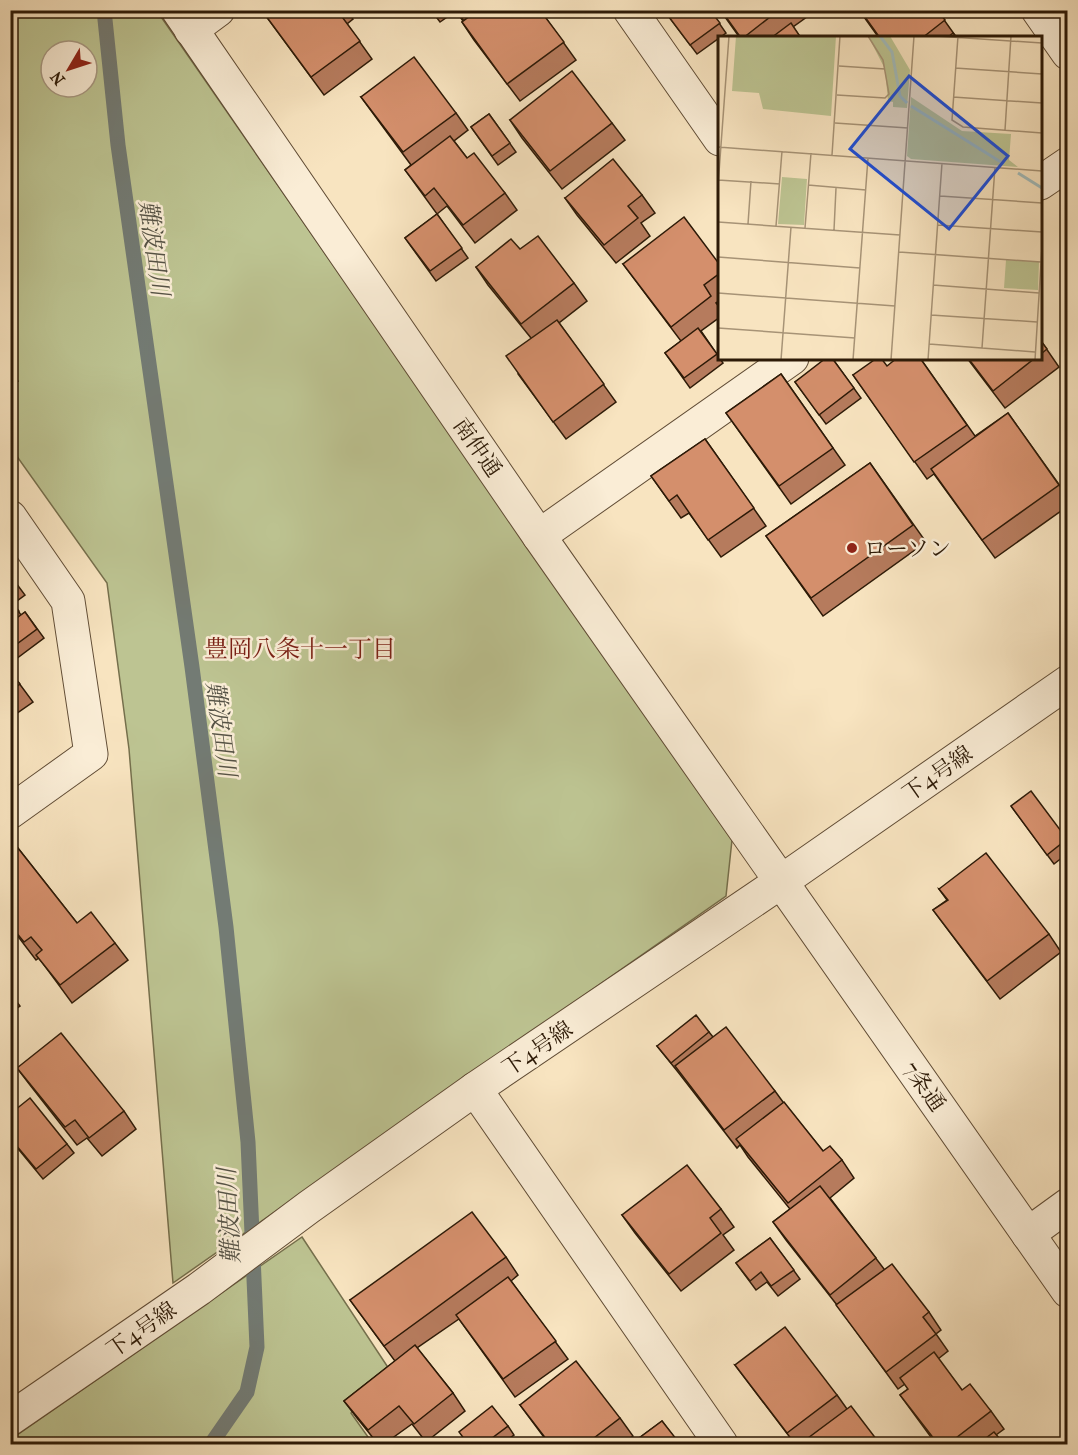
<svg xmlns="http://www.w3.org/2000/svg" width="1078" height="1455" viewBox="0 0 1078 1455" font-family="'IM FELL French Canon','Noto Serif JP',serif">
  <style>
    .green { fill: #bdc492; stroke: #756f4c; stroke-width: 1.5; fill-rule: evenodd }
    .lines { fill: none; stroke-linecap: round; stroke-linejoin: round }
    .stream { stroke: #737b74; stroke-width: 15 }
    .minor-casing { stroke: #604c35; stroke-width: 35 }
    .minor { stroke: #faedd6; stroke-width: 33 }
    .wall { fill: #b67b5d; stroke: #2d1a07; stroke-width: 1.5 }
    .building { fill: #d48f6c; stroke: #2d1a07; stroke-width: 1.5 }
    .poi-dot { fill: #8f2418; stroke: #faedd6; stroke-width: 2 }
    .labels { text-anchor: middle; stroke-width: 5; stroke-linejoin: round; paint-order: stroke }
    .street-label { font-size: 22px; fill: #2d1a07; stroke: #faedd6 }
    .poi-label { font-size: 22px; fill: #2d1a07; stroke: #faedd6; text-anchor: start }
    .water-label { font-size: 24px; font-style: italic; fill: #565346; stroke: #faedd6 }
    .neighbourhood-label { font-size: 24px; fill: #7a1f14; stroke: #faedd6 }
    .inset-river { fill: none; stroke: #a2bcbc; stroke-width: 3 }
    .inset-road { fill: none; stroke: #a79376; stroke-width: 1.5 }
    .view { fill: #1d4ed8; fill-opacity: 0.15; stroke: #1d4ed8; stroke-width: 3 }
    .inset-edge { fill: none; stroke: #2d1a07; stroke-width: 3 }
  </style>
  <rect width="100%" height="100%" fill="#f8e4c0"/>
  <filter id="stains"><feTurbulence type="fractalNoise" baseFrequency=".00333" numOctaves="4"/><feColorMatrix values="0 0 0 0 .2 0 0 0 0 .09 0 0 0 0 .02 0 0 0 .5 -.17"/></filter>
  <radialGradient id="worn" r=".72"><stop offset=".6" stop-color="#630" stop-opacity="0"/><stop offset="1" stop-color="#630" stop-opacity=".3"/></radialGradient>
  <g class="green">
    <path d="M10 11H157L732 840 726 896 173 1283 129 749 107 583 11 448ZM51 51H87V87H51Z"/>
    <polygon points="302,1237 391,1372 351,1413 373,1444 11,1444 10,1440"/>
  </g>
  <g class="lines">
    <polyline class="stream" points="104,10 118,145 192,667 226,927 248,1142 257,1347 247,1392 211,1444"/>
    <defs>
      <g id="minor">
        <polyline points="178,10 539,536 1068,1291"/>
        <polyline points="630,10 720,139"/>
        <polyline points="1038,10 1068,53"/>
        <polyline points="191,30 218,10"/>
        <polyline points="1040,183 1068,164"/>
        <polyline points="10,517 68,601 91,754 10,812"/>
        <polyline points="539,536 792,358"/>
        <polyline points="475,1089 721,1444"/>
        <polyline points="1028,1234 1068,1205"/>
        <polyline points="10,1419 199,1289 309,1207 475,1089 782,881 1068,682"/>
      </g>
    </defs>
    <use href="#minor" class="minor-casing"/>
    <use href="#minor" class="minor"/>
  </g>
  <g class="wall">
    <polygon points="272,10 347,10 353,19 347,24 372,59 324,95 266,16"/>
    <polygon points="431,10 540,10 576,60 520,101 474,40 462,22 463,21 456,11 440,22"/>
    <polygon points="710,10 726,33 697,54 666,13"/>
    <polygon points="720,10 809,10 811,14 793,27 801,38 740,38"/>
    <polygon points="859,10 937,10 957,38 879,38"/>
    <polygon points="361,97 456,113 468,130 454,141 467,158 505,193 517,210 475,243 447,206 437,214 405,170 411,165"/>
    <polygon points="489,114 516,152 498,165 471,127"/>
    <polygon points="510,120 612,123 625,140 562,189 522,138"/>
    <polygon points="642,195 655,213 641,223 650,236 616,263 577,215 565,198"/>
    <polygon points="437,214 468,258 436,281 405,238"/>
    <polygon points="520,249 574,283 587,301 559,323 616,402 566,439 518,374 531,338 488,285 476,267"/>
    <polygon points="623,264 720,265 720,300 716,303 720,308 720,317 701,331 723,363 690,388 665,353 681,341"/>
    <polygon points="1041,341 1059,367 1005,408 967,358 1041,358"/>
    <polygon points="832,358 861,398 826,424 795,382"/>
    <polygon points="920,358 975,436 1008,413 1068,497 1068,506 995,558 934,474 927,479 853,375 887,366"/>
    <polygon points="10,370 18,381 10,387"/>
    <polygon points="781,374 845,465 791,504 726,413"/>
    <polygon points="705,439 766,526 721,557 689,513 681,518 651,476"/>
    <polygon points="870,463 926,542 823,616 766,536"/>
    <polygon points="10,575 25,595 13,604 21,615 25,612 44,638 16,659 10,653"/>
    <polygon points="10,671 33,702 10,718"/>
    <polygon points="1011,806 1068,839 1068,853 1054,864"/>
    <polygon points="10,838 77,923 115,943 128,960 72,1003 39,958 36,960 10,926"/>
    <polygon points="939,889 1049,934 1061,952 1000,999 933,910 947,900"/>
    <polygon points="10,993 20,1006 10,1013"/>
    <polygon points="709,1032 713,1037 775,1091 783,1102 823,1151 842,1160 854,1178 830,1198 884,1269 929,1312 941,1330 936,1334 948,1351 938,1359 962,1390 991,1411 1004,1429 996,1435 1004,1444 936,1444 900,1395 908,1389 905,1384 898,1389 837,1305 786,1240 773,1222 790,1209 748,1157 740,1145 737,1148 678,1072 657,1046"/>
    <polygon points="17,1068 124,1111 136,1129 102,1156 87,1138 77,1145 30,1085"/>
    <polygon points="10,1114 67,1144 74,1153 43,1179 10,1139"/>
    <polygon points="721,1209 734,1227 723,1235 734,1250 681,1291 635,1233 622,1215"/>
    <polygon points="770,1238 800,1279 778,1296 767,1282 756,1290 736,1263"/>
    <polygon points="506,1257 518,1275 511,1281 568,1359 515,1397 459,1319 417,1348 453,1393 465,1411 426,1442 412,1424 384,1444 378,1444 357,1418 344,1401 395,1361 350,1300"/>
    <polygon points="735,1365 837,1395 847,1409 880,1444 795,1444"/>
    <polygon points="520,1405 620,1418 633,1436 622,1444 549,1444"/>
    <polygon points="662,1421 679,1444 631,1444"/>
    <polygon points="508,1426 514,1435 502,1444 468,1444"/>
  </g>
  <g class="building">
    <polygon points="272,10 337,10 360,41 311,77 266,16"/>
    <polygon points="456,10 478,10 464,21"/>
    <polygon points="478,10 540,10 564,42 507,84 462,22"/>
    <polygon points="669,10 710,10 720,23 690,45 666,13"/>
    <polygon points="721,10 779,10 743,38 741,38"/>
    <polygon points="860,10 937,10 945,20 922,38 880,38"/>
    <polygon points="791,23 801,38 771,38"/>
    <polygon points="953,33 957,38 947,38"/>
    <polygon points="414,57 456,113 403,152 361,97"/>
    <polygon points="572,71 612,123 550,171 510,120"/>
    <polygon points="489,114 510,143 492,156 471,127"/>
    <polygon points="450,136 467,158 474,153 505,193 463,225 434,188 425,196 405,170"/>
    <polygon points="613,159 642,195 628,206 638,218 604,245 565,198"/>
    <polygon points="437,214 462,248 430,271 405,238"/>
    <polygon points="684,217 720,265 720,273 704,285 711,296 671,327 623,264"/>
    <polygon points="538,236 574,283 521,324 476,267 511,239 520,249"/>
    <polygon points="557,320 604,384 553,422 506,356"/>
    <polygon points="698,328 717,354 684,378 665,353"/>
    <polygon points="1041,341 1047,349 1041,354"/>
    <polygon points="826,358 832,358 854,388 819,415 795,382"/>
    <polygon points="877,358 881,358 887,366 897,358 920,358 967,425 914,462 853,375"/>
    <polygon points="968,358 1035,358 993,391"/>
    <polygon points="781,374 833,448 779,486 726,413"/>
    <polygon points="1008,413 1059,485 982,540 931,469"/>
    <polygon points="705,439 754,508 708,540 677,495 669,501 651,476"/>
    <polygon points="870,463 913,525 811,598 766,536"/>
    <polygon points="10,575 18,586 10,592"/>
    <polygon points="10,600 19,611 10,617"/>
    <polygon points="25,612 37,629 10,649 10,623"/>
    <polygon points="10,671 20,684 10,691"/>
    <polygon points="1031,791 1067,839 1047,855 1011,806"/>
    <polygon points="10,838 77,923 91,912 115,943 60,985 36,955 42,950 31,937 24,942 10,925"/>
    <polygon points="986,853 1049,934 987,981 933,910 948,900 939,889"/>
    <polygon points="696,1015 709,1032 671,1063 657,1046"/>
    <polygon points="726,1027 775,1091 724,1130 675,1066"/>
    <polygon points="61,1033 124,1111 89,1138 75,1120 65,1127 17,1068"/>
    <polygon points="30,1098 67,1144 36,1169 10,1138 10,1114"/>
    <polygon points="784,1102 823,1151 830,1146 842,1160 788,1203 736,1139"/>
    <polygon points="687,1165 721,1209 710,1218 721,1233 669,1274 622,1215"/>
    <polygon points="820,1186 876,1258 830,1295 773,1222"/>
    <polygon points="472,1212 506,1257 384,1346 350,1300"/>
    <polygon points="770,1238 794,1270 771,1286 761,1272 750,1281 736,1263"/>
    <polygon points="892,1264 929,1312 923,1317 936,1334 886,1372 836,1305"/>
    <polygon points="508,1277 556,1341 503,1379 456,1315"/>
    <polygon points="785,1327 837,1395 787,1433 735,1365"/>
    <polygon points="415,1345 453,1393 414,1424 399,1406 368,1430 344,1401"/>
    <polygon points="934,1352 962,1390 970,1384 991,1411 948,1444 938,1444 900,1395 908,1389 900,1378"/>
    <polygon points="576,1361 620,1418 586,1444 550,1444 520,1405"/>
    <polygon points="492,1406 508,1426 484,1444 468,1444 459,1432"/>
    <polygon points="851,1406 880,1444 800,1444"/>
    <polygon points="662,1421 677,1440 671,1444 631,1444"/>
    <polygon points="994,1432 1004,1444 978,1444"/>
  </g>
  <circle class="poi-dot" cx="852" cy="548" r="6"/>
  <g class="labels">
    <g class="street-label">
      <text transform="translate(478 447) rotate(55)" y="8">南仲通</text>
      <text transform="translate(937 773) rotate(-35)" y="8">下4号線</text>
      <text transform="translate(537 1048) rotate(-34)" y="8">下4号線</text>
      <text transform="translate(925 1086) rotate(55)" y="8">7条通</text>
      <text transform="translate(141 1329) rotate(-35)" y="8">下4号線</text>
    </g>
    <g class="poi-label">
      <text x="864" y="556">ローソン</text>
    </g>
    <g class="water-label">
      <text transform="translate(154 248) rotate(82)" y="8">難波田川</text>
      <text transform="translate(221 729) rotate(82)" y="8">難波田川</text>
      <text transform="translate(229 1216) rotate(-93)" y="8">難波田川</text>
    </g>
    <g class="neighbourhood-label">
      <text x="300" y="657">豊岡八条十一丁目</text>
    </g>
  </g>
  <g transform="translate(718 36)">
    <rect width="324" height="324" fill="#f8e4c0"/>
    <path d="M18 0H118L113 80 45 73 41 57 14 55ZM150 0H172L192 34 189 72 175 71V66L170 65 167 33ZM193 61 244 95 293 98 291 124 300 131 193 123 189 120ZM64 141 89 143 86 189 60 188ZM288 224 321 226 320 254 286 252Z" fill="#bdc492"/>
    <path class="inset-river" d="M162 0 174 16 182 60 189 67M193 70 286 128M300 137 324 152"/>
    <path class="inset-road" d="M218 0 324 7M240 0 234 84 245 91 324 97M121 30 167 33M237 32 324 38M119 59 167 62 171 58 165 24 150 0M235 61 324 67M117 87 190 92M287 94 293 0M0 111 324 135M114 119 122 0M0 144 62 148M90 149 148 154M0 150 11 0M222 160 324 167M0 186 182 199M30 188 33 145M220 189 324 196M58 190 64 115M87 192 93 117M116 194 118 152M181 216 323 226M0 221 142 232M215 249 321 257M0 257 177 270M213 279 319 286M0 292 137 302M211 308 317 316M264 312 277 131M63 324 73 191M135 324 150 122M173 324 196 0M210 324 224 127M317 324 324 211"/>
    <path class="view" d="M191 40 290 120 231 193 132 113Z"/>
    <rect width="324" height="324" class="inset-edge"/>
  </g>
  <rect width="1078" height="1455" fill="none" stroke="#f8e4c0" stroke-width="36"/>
  <rect x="12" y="12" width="1054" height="1431" fill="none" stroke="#2d1a07" stroke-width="3"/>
  <rect x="18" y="18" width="1042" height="1419" fill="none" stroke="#2d1a07" stroke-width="1.5"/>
  <g transform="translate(69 69) rotate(231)"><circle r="28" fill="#faedd6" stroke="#a89983" stroke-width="1.5"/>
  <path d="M0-4.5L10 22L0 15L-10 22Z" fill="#8f2418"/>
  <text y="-9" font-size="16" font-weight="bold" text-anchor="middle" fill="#2d1a07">N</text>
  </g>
  <rect width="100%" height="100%" filter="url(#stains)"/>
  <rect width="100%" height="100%" fill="url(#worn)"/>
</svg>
